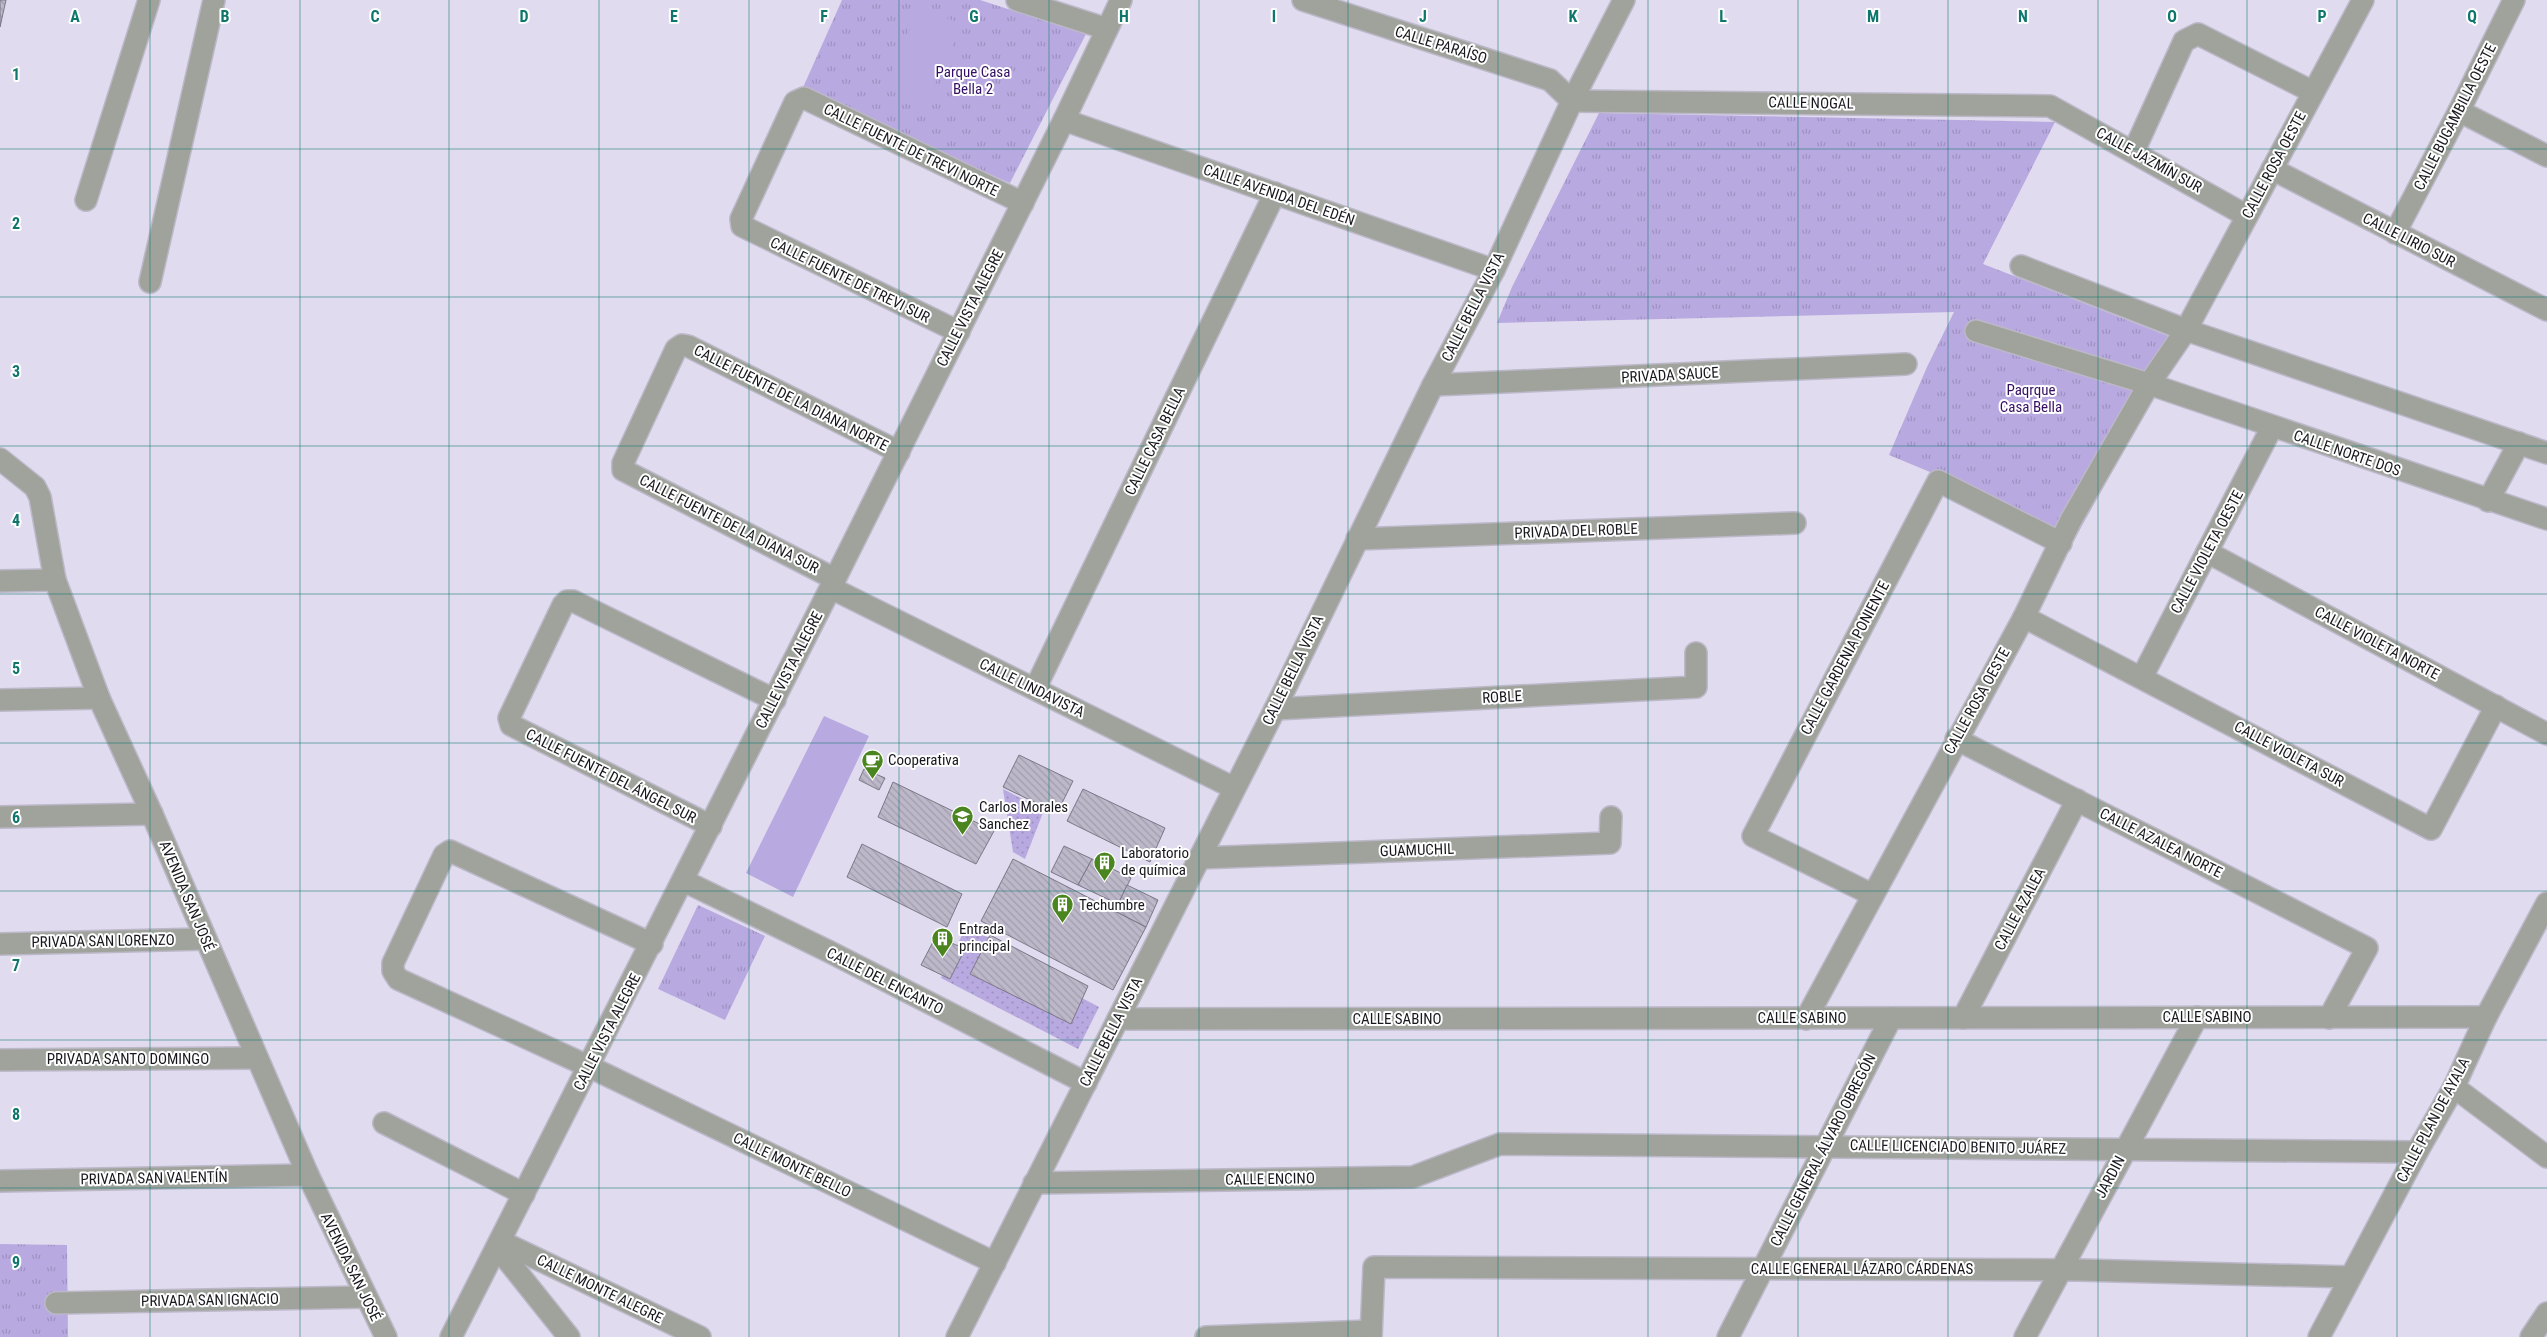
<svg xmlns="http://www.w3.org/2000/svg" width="2547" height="1337" viewBox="0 0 2547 1337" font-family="'Roboto Condensed',sans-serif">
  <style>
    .grass { fill: url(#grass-tufts) }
    .garden { fill: url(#garden-dots) }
    .pitch { fill: #b9a9e1 }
    .building { fill: url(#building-back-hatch); stroke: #7b7787 }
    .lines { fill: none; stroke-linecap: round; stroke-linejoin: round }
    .minor-casing { stroke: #bcb8c8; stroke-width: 24 }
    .minor { stroke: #9fa39c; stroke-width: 21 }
    .grid { fill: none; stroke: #0f766e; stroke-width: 1; stroke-opacity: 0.55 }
    .labels { text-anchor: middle; stroke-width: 4; stroke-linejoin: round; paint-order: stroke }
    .street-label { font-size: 15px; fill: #18171d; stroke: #fff }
    .park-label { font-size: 15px; fill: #350f63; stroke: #fff }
    .poi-label { font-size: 15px; fill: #18171d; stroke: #fff; text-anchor: start }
    .grid-label { font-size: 16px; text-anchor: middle; font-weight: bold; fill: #0f766e; stroke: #fff; stroke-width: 4; stroke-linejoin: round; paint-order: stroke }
  </style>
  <defs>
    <pattern id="grass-tufts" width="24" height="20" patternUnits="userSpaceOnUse" patternTransform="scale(1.25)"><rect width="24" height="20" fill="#b9a9e1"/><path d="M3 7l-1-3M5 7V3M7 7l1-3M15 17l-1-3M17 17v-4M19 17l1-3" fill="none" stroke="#9e91c1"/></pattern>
    <pattern id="garden-dots" width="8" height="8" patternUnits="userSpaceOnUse" patternTransform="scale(1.25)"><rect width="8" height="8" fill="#b9a9e1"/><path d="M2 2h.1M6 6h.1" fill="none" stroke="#9e91c1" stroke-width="1.8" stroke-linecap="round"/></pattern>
    <pattern id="building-back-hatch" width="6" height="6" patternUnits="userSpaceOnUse" patternTransform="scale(1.25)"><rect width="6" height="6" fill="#bcb8c9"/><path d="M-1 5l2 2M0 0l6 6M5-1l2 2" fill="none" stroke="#a19dac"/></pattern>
  </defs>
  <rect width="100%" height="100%" fill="#e0dbee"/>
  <g class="grass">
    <polygon points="842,0 980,0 1086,34 1010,183 801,92"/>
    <polygon points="1599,113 2055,122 1983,264 2186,343 2158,388 2073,542 1942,477 1889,455 1927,367 1954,312 1497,323 1512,287"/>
    <polygon points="698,905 765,936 725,1020 658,989"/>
    <polygon points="0,1244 67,1245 68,1337 0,1337"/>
  </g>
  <g class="garden">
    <polygon points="1003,789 1044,810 1025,859 1013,852"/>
    <polygon points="966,927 989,938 970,974 1082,998 1099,1007 1078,1049 941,978"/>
  </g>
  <g class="pitch">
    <polygon points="919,8 963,24 927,101 887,83"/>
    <polygon points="824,716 869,736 793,897 746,873"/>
  </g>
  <g class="building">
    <polygon points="0,0 6,0 0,27"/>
    <polygon points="1019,755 1073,781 1057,813 1003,787"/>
    <polygon points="864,769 885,778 879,790 859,780"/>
    <polygon points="893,782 994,831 976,864 878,817"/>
    <polygon points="1083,789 1165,828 1150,862 1067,821"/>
    <polygon points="862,844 962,894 947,927 847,877"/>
    <polygon points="1064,846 1092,859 1078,885 1051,872"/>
    <polygon points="1013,859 1146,927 1113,990 981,921"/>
    <polygon points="1092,859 1131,878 1118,904 1078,885"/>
    <polygon points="1127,885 1158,900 1146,927 1115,911"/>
    <polygon points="990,935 1088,986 1071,1024 970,974"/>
    <polygon points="936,936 965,949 950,979 921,965"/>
  </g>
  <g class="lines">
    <defs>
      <g id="minor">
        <polyline points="1017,0 1107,29"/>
        <polyline points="1303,0 1550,80 1572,101"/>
        <polyline points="1572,101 2050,106 2247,216"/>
        <polyline points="2459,111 2547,156"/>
        <polyline points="1064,120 1494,270"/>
        <polyline points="2134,151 2184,41 2198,34 2313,92"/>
        <polyline points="2272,169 2547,310"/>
        <polyline points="86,200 149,0"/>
        <polyline points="2395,233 2459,111 2514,0"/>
        <polyline points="2021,266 2186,330 2547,453"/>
        <polyline points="150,282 214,0"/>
        <polyline points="1976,331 2149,384 2547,519"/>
        <polyline points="959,332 742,226 741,219 795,102 804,98 1023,203"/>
        <polyline points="1433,385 1906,364"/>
        <polyline points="0,459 35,487 40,497 55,580 99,698 152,814 308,1175 386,1337"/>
        <polyline points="2488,501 2519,443"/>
        <polyline points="1357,539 1795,523"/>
        <polyline points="2207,552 2547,734"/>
        <polyline points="835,579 623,470 623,463 676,349 682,345 688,346 899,452"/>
        <polyline points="0,581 55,580"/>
        <polyline points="831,588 1234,788"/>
        <polyline points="2024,617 2431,829 2496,706"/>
        <polyline points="2142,677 2272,427"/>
        <polyline points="1035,689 1275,193"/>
        <polyline points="0,700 99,698"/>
        <polyline points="1275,709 1696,687 1696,653"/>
        <polyline points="1956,739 2367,948 2329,1018"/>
        <polyline points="0,817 152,814"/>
        <polyline points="711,826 511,725 509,718 563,605 567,601 573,601 775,700"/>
        <polyline points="1199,858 1610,843 1611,817"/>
        <polyline points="684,881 830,952 1086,1083"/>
        <polyline points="1873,895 1753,836 1938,481 2061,543"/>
        <polyline points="0,944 205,939"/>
        <polyline points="652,944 450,851 444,855 393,963 393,971 398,979 590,1067 995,1263"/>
        <polyline points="1963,1018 2077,800"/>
        <polyline points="1118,1019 2486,1017"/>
        <polyline points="1806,1019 2024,617 2071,520 2149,384 2186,330 2363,0"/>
        <polyline points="0,1060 256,1058"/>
        <polyline points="2454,1087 2547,1157"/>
        <polyline points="384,1123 524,1194"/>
        <polyline points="0,1181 308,1175"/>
        <polyline points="1034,1183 1413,1177 1500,1144 2417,1152"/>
        <polyline points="500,1241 700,1337"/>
        <polyline points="497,1247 569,1337"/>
        <polyline points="56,1303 365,1297"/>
        <polyline points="451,1337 835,579 1064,120 1121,0"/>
        <polyline points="957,1337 1275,709 1433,385 1494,270 1572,101 1624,0"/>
        <polyline points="1206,1337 1371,1331"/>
        <polyline points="1371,1337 1374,1267 2079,1270 2350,1277"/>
        <polyline points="1728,1337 1891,1018"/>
        <polyline points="2025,1337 2197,1017"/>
        <polyline points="2319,1337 2417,1152 2454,1087 2486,1017 2547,903"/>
        <polyline points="2531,1337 2547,1313"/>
      </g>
    </defs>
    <use href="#minor" class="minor-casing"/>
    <use href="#minor" class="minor"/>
  </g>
  <path class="grid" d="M150 0V1337M300 0V1337M449 0V1337M599 0V1337M749 0V1337M899 0V1337M1049 0V1337M1199 0V1337M1348 0V1337M1498 0V1337M1648 0V1337M1798 0V1337M1948 0V1337M2098 0V1337M2247 0V1337M2397 0V1337M0 149H2547M0 297H2547M0 446H2547M0 594H2547M0 743H2547M0 891H2547M0 1040H2547M0 1188H2547"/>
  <defs>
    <symbol id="cafe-pin" viewBox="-11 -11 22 30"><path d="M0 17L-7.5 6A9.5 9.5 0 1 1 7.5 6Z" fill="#4b8520" stroke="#fff"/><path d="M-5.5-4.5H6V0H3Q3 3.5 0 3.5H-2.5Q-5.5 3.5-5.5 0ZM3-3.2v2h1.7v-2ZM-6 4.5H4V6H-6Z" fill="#fff"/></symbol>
    <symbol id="school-pin" viewBox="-11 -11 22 30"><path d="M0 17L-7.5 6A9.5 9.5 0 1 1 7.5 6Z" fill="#4b8520" stroke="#fff"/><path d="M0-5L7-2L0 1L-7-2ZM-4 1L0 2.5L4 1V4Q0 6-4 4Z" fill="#fff"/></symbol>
    <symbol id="building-pin" viewBox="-11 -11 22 30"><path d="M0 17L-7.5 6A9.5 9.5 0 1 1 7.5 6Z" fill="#4b8520" stroke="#fff"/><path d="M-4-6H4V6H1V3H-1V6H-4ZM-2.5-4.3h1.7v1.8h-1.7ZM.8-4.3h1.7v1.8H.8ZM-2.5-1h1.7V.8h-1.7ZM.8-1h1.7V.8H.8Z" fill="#fff"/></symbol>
  </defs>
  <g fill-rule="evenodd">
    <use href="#cafe-pin" x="860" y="748" width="25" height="34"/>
    <use href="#school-pin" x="950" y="804" width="25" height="34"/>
    <use href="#building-pin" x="1092" y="850" width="25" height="34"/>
    <use href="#building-pin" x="1050" y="892" width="25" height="34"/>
    <use href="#building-pin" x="930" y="926" width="25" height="34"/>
  </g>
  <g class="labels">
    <g class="street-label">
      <text transform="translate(1441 45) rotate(17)" y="5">CALLE PARAÍSO</text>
      <text transform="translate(1811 103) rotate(1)" y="5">CALLE NOGAL</text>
      <text transform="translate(2455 117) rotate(-63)" y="5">CALLE BUGAMBILIA OESTE</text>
      <text transform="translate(911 150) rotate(26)" y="5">CALLE FUENTE DE TREVI NORTE</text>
      <text transform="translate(2149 160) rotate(29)" y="5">CALLE JAZMÍN SUR</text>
      <text transform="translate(2274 165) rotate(-62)" y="5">CALLE ROSA OESTE</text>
      <text transform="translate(1279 195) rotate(19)" y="5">CALLE AVENIDA DEL EDÉN</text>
      <text transform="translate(2409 240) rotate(27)" y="5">CALLE LIRIO SUR</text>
      <text transform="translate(850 280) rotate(26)" y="5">CALLE FUENTE DE TREVI SUR</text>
      <text transform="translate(1473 307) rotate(-63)" y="5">CALLE BELLA VISTA</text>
      <text transform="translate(970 308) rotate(-63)" y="5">CALLE VISTA ALEGRE</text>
      <text transform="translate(1670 375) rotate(-3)" y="5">PRIVADA SAUCE</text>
      <text transform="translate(791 398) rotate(27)" y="5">CALLE FUENTE DE LA DIANA NORTE</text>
      <text transform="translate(1155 441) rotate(-64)" y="5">CALLE CASA BELLA</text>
      <text transform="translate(2347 453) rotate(19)" y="5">CALLE NORTE DOS</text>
      <text transform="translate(729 524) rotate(27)" y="5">CALLE FUENTE DE LA DIANA SUR</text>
      <text transform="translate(1576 531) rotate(-2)" y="5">PRIVADA DEL ROBLE</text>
      <text transform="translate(2207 552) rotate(-62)" y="5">CALLE VIOLETA OESTE</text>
      <text transform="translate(2377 643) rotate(28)" y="5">CALLE VIOLETA NORTE</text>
      <text transform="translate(1845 658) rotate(-62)" y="5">CALLE GARDENIA PONIENTE</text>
      <text transform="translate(789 670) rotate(-63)" y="5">CALLE VISTA ALEGRE</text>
      <text transform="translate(1293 670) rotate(-64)" y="5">CALLE BELLA VISTA</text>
      <text transform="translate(1032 688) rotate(26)" y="5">CALLE LINDAVISTA</text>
      <text transform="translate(1502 697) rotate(-3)" y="5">ROBLE</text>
      <text transform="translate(1977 701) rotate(-61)" y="5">CALLE ROSA OESTE</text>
      <text transform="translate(2289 754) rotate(28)" y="5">CALLE VIOLETA SUR</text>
      <text transform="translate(611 776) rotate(27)" y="5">CALLE FUENTE DEL ÁNGEL SUR</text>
      <text transform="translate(2161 843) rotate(27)" y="5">CALLE AZALEA NORTE</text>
      <text transform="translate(1417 850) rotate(-2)" y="5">GUAMUCHIL</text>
      <text transform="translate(187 896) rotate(67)" y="5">AVENIDA SAN JOSÉ</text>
      <text transform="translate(2020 909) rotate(-62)" y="5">CALLE AZALEA</text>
      <text transform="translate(103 941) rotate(-1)" y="5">PRIVADA SAN LORENZO</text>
      <text transform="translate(885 981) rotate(27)" y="5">CALLE DEL ENCANTO</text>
      <text x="2207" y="1022">CALLE SABINO</text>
      <text x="1802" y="1023">CALLE SABINO</text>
      <text x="1397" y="1024">CALLE SABINO</text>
      <text transform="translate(607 1032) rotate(-63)" y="5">CALLE VISTA ALEGRE</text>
      <text transform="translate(1111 1032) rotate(-63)" y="5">CALLE BELLA VISTA</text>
      <text x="128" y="1064">PRIVADA SANTO DOMINGO</text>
      <text transform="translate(2433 1120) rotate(-62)" y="5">CALLE PLAN DE AYALA</text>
      <text transform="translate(1958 1147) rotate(1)" y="5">CALLE LICENCIADO BENITO JUÁREZ</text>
      <text transform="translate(1823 1150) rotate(-63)" y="5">CALLE GENERAL ÁLVARO OBREGÓN</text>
      <text transform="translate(792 1165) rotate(26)" y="5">CALLE MONTE BELLO</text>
      <text transform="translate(2110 1177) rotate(-62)" y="5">JARDIN</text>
      <text transform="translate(154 1178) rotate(-1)" y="5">PRIVADA SAN VALENTÍN</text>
      <text transform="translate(1270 1179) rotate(-1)" y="5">CALLE ENCINO</text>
      <text transform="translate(351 1267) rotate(64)" y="5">AVENIDA SAN JOSÉ</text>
      <text x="1862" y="1274">CALLE GENERAL LÁZARO CÁRDENAS</text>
      <text transform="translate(600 1289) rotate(26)" y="5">CALLE MONTE ALEGRE</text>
      <text transform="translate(210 1300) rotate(-1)" y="5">PRIVADA SAN IGNACIO</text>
    </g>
    <g class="park-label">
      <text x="973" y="77">Parque Casa<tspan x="973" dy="17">Bella 2</tspan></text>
      <text x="2031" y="395">Paqrque<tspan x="2031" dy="17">Casa Bella</tspan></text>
    </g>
    <g class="poi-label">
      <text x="888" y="765">Cooperativa</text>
      <text x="979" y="812">Carlos Morales<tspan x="979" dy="17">Sanchez</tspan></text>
      <text x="1121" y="858">Laboratorio<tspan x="1121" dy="17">de química</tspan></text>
      <text x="1079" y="910">Techumbre</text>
      <text x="959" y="934">Entrada<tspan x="959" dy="17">principal</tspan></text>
    </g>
  </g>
  <g class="grid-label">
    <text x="75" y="22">A</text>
    <text x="225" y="22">B</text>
    <text x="375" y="22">C</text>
    <text x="524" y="22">D</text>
    <text x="674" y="22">E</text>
    <text x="824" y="22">F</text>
    <text x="974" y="22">G</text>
    <text x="1124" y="22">H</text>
    <text x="1274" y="22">I</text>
    <text x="1423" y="22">J</text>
    <text x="1573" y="22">K</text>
    <text x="1723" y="22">L</text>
    <text x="1873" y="22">M</text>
    <text x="2023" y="22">N</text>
    <text x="2172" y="22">O</text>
    <text x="2322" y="22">P</text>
    <text x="2472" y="22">Q</text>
    <text x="16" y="80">1</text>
    <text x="16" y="229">2</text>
    <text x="16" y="377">3</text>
    <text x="16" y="526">4</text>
    <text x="16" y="674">5</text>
    <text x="16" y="823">6</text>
    <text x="16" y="971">7</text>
    <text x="16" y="1120">8</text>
    <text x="16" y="1268">9</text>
  </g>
</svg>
